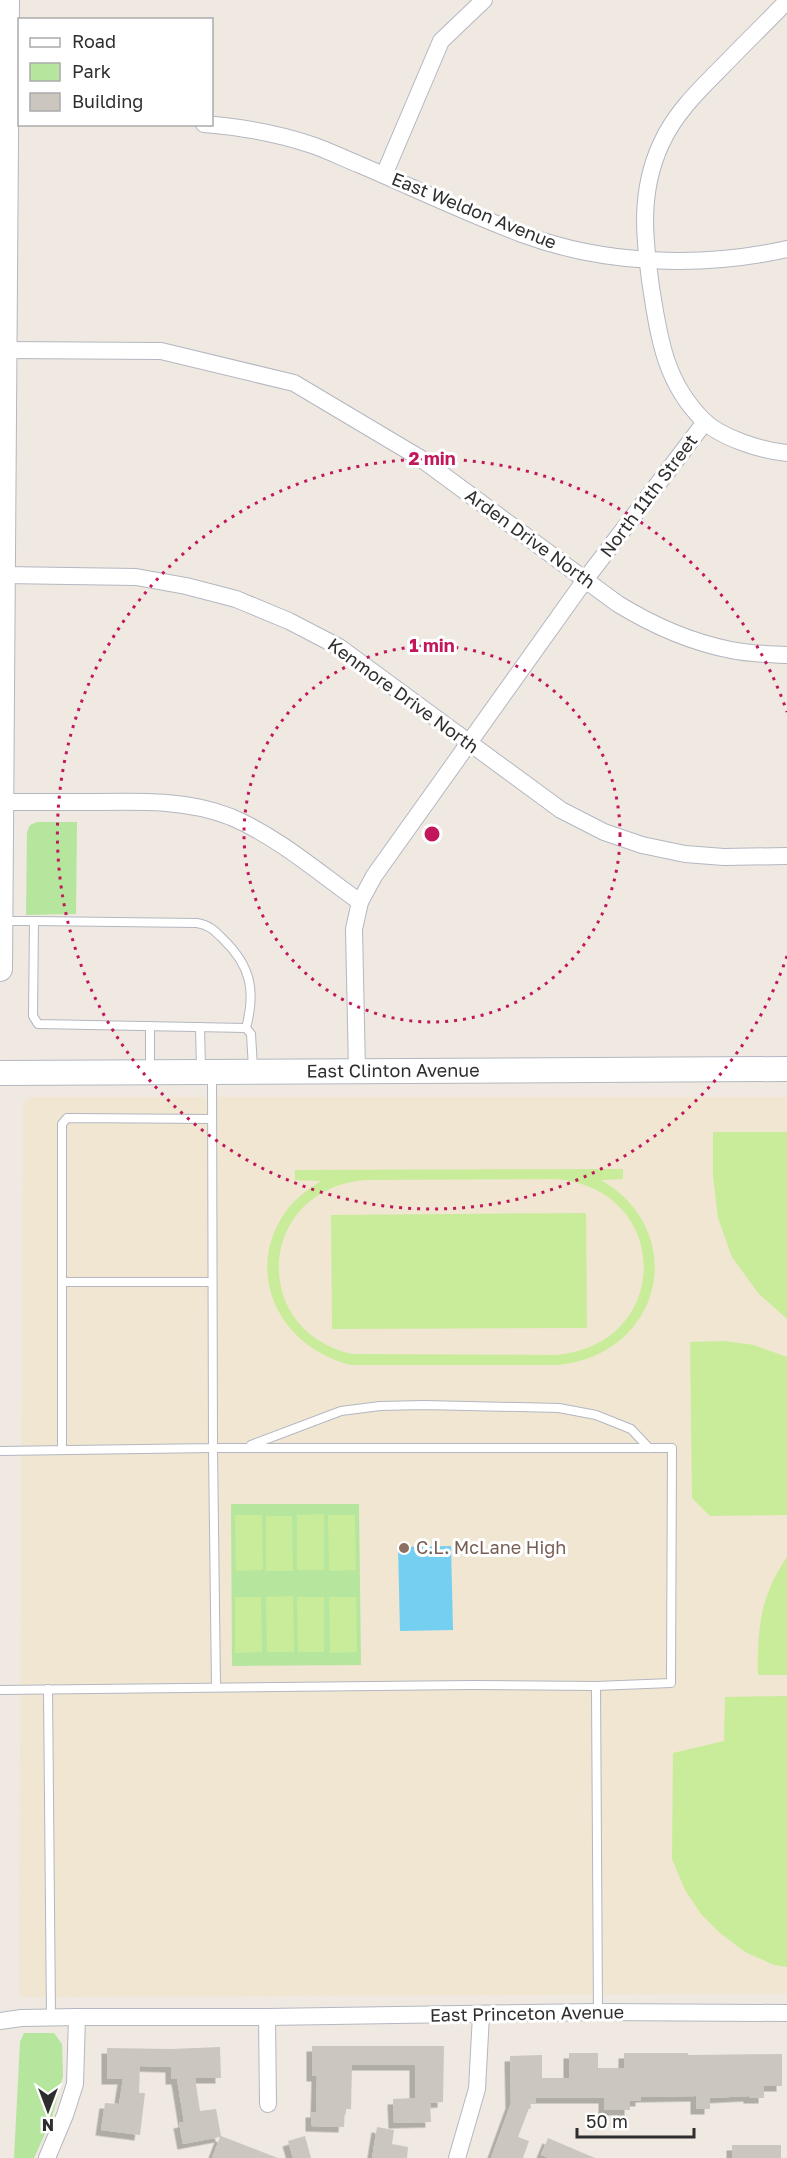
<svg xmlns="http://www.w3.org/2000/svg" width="787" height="2158" viewBox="0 0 787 2158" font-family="'Golos Text',sans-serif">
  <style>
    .education { fill: #f0e6d1 }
    .green { fill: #b6e59e }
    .pitch { fill: #c9ec9a; fill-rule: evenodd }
    .water { fill: #75cff0 }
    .building { fill: #cbc7bf; filter: url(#shadow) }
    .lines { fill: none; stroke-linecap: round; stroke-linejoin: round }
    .service-casing { stroke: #b4b7c1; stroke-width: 10 }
    .minor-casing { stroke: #b4b7c1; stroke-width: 18 }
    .secondary-casing { stroke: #b4b7c1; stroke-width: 26 }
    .service { stroke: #fff; stroke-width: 8 }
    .minor { stroke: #fff; stroke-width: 16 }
    .secondary { stroke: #fff; stroke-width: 24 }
    .ring { fill: none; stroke: #c2185b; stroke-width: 3; stroke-dasharray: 3 6 }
    .education-dot { fill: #8d6e63; stroke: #fff; stroke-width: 2 }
    .labels { text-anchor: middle; stroke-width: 6; stroke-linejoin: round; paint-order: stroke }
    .street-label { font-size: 18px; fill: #2e2e2e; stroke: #fff }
    .education-label { font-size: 18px; fill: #785e54; stroke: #fff; text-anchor: start }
    .centre { fill: #c2185b; stroke: #fff; stroke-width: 3 }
    .ring-label { font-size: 18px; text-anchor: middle; font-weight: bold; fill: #c2185b; stroke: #fff; stroke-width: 6; stroke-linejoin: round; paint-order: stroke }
  </style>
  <defs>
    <filter id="shadow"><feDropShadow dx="-5.5" dy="5.5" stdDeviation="0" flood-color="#0004"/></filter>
  </defs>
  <rect width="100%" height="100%" fill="#efe9e1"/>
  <polygon class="education" points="30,1097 787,1097 787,1994 23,1997 19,1993 23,1103"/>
  <g class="green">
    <polygon points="37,822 77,822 76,914 26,915 27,832 30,825"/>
    <polygon points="231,1504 359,1504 361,1665 232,1666"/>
    <polygon points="24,2033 54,2033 62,2044 63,2076 52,2118 34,2158 14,2158 20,2042"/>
  </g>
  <g class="pitch">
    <polygon points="713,1132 787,1132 787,1319 758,1293 732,1257 718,1218 713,1176"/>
    <path d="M623 1169V1179L601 1180C692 1233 661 1357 556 1365H351C280 1348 242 1273 286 1211 296 1198 308 1189 321 1181L295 1180V1170ZM556 1179C673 1189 673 1345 556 1355L352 1354C247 1330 258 1188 366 1180Z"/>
    <polygon points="586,1213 587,1328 332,1329 331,1215"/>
    <polygon points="724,1341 754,1345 787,1357 787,1515 710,1516 692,1498 690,1342"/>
    <polygon points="324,1514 324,1570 297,1570 297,1515"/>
    <polygon points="235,1515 262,1515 263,1570 236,1571"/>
    <polygon points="328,1515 355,1515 356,1570 329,1571"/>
    <polygon points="266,1516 292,1516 293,1571 266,1571"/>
    <path d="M787 1557V1675H758C757 1630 760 1596 787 1557Z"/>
    <polygon points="293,1596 294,1652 267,1652 266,1597"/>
    <polygon points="235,1597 261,1597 262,1652 235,1653"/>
    <polygon points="297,1597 324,1597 324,1652 298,1652"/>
    <polygon points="329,1597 356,1597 357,1652 330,1653"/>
    <polygon points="787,1696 787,1967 774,1965 745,1952 720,1933 701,1914 685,1890 672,1859 673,1753 724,1741 725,1697"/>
  </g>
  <polygon class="water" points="451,1546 453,1630 400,1631 398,1547"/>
  <g class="building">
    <polygon points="312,2046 444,2046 443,2102 430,2103 431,2122 394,2123 393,2099 415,2098 415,2065 352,2065 351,2109 345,2109 344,2127 311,2126 311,2112 316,2112 317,2076 312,2076"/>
    <polygon points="220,2047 221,2078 195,2078 200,2111 216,2109 221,2136 278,2158 212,2158 220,2137 183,2144 179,2123 184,2122 177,2079 171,2079 171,2067 140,2066 139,2093 145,2093 140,2135 101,2130 105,2103 119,2104 123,2079 107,2079 107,2048 171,2049"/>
    <polygon points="569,2053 598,2053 598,2068 624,2068 624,2053 688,2053 688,2055 782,2054 782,2086 764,2086 764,2098 749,2098 749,2096 710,2098 710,2109 696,2109 696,2096 641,2097 641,2101 630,2101 630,2110 604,2110 604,2098 536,2098 536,2103 531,2103 518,2137 529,2141 523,2158 491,2158 511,2103 510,2056 542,2055 542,2078 569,2078"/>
    <polygon points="377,2127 394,2130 392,2144 408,2147 407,2158 372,2158"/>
    <polygon points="305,2136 311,2158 293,2158 288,2141"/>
    <polygon points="548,2138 595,2158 549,2158 541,2155"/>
    <rect x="732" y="2145" width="49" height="13"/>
  </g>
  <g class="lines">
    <defs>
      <g id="service">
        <polyline points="4,921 34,921 33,1016 38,1024 246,1028 251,1034 253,1068"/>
        <path d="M34 921 197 923C209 925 214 930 223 939 251 966 256 991 246 1028"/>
        <polyline points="150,1026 150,1071"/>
        <polyline points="200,1027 201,1069"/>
        <polyline points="62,1282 212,1282"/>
        <polyline points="251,1445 341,1411 380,1406 424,1405 559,1408 596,1415 631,1429 649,1448"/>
        <polyline points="62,1450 62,1124 67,1118 212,1119"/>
        <polyline points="0,1451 213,1448 212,1072"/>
        <polyline points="216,1687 213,1448 672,1448 671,1683 596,1686"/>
        <polyline points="48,1689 51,2018"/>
        <polyline points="0,1690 472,1685 596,1686 598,2012"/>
      </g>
      <g id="minor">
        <path d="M787 1C766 23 744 44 723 66 699 90 675 113 661 144 639 192 644 237 651 287 659 338 665 382 703 420 721 438 763 451 787 453"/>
        <path d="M204 124C241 127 277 133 312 145 327 150 343 158 358 164 412 187 466 213 522 234 605 265 701 268 787 249"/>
        <polyline points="384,175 441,41 484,0"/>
        <path d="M5 350 161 351 294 383 420 458 618 604C654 626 690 642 731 650 749 654 769 654 787 655"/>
        <polyline points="3,575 136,577 186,586 236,599 289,621 339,647 561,810 604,832 642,845 685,854 724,857 787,856"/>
        <path d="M0 802C32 802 64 802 96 802 141 801 188 800 231 817 278 837 319 873 360 902"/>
        <polyline points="357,1071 354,929 360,902 374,876 585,580 705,422"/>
        <polyline points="267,2017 268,2104"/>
        <polyline points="0,2021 21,2018 77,2017 267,2017 598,2012 787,2013"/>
        <polyline points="47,2158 65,2115 75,2084 77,2017"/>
        <polyline points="457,2158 477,2089 481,2015"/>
      </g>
      <g id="secondary">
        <polyline points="0,969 7,0"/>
        <path id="s1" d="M0 1073 787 1069"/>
      </g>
    </defs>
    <use href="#service" class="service-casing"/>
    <use href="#minor" class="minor-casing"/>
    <use href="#secondary" class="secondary-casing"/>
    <use href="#service" class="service"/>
    <use href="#minor" class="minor"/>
    <use href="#secondary" class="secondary"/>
  </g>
  <g class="ring">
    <circle cx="432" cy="834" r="188"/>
    <path d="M787 956A375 375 0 1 1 787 712"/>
  </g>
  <circle class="education-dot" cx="404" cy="1548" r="6"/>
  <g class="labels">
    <g class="street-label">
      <text transform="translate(474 211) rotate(22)" y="6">East Weldon Avenue</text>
      <text transform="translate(649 496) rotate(-53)" y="6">North 11th Street</text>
      <text transform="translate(530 539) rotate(36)" y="6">Arden Drive North</text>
      <text transform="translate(403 696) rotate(36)" y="6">Kenmore Drive North</text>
      <text dy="6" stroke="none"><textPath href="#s1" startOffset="393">East Clinton Avenue</textPath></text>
      <text transform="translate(527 2014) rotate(-1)" y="6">East Princeton Avenue</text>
    </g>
    <g class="education-label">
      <text x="416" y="1554">C.L. McLane High</text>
    </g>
  </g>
  <circle cx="432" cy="834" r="9" class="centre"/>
  <g class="ring-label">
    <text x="432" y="465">2 min</text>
    <text x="432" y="652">1 min</text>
  </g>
  <rect x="18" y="18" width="195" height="108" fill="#ffffff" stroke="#ababab" stroke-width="1.5"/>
  <rect x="30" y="38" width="30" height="9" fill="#ffffff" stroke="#ababab" stroke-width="1.5"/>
  <text x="72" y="48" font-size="18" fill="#2e2e2e">Road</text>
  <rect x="30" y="63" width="30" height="18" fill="#b6e59e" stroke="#ababab" stroke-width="1.5"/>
  <text x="72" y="78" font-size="18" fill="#2e2e2e">Park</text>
  <rect x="30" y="93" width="30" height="18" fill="#cbc7bf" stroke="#ababab" stroke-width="1.5"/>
  <text x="72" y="108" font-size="18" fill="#2e2e2e">Building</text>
  <g transform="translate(48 2110) rotate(180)" stroke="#ffffff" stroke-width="4.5" paint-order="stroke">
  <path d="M0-4.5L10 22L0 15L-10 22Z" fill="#2e2e2e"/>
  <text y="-9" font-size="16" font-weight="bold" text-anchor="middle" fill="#2e2e2e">N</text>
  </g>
  <path d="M577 2128v9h117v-9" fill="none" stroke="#2e2e2e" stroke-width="3"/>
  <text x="586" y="2128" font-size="18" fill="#2e2e2e" stroke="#ffffff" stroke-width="4.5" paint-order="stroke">50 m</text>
</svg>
